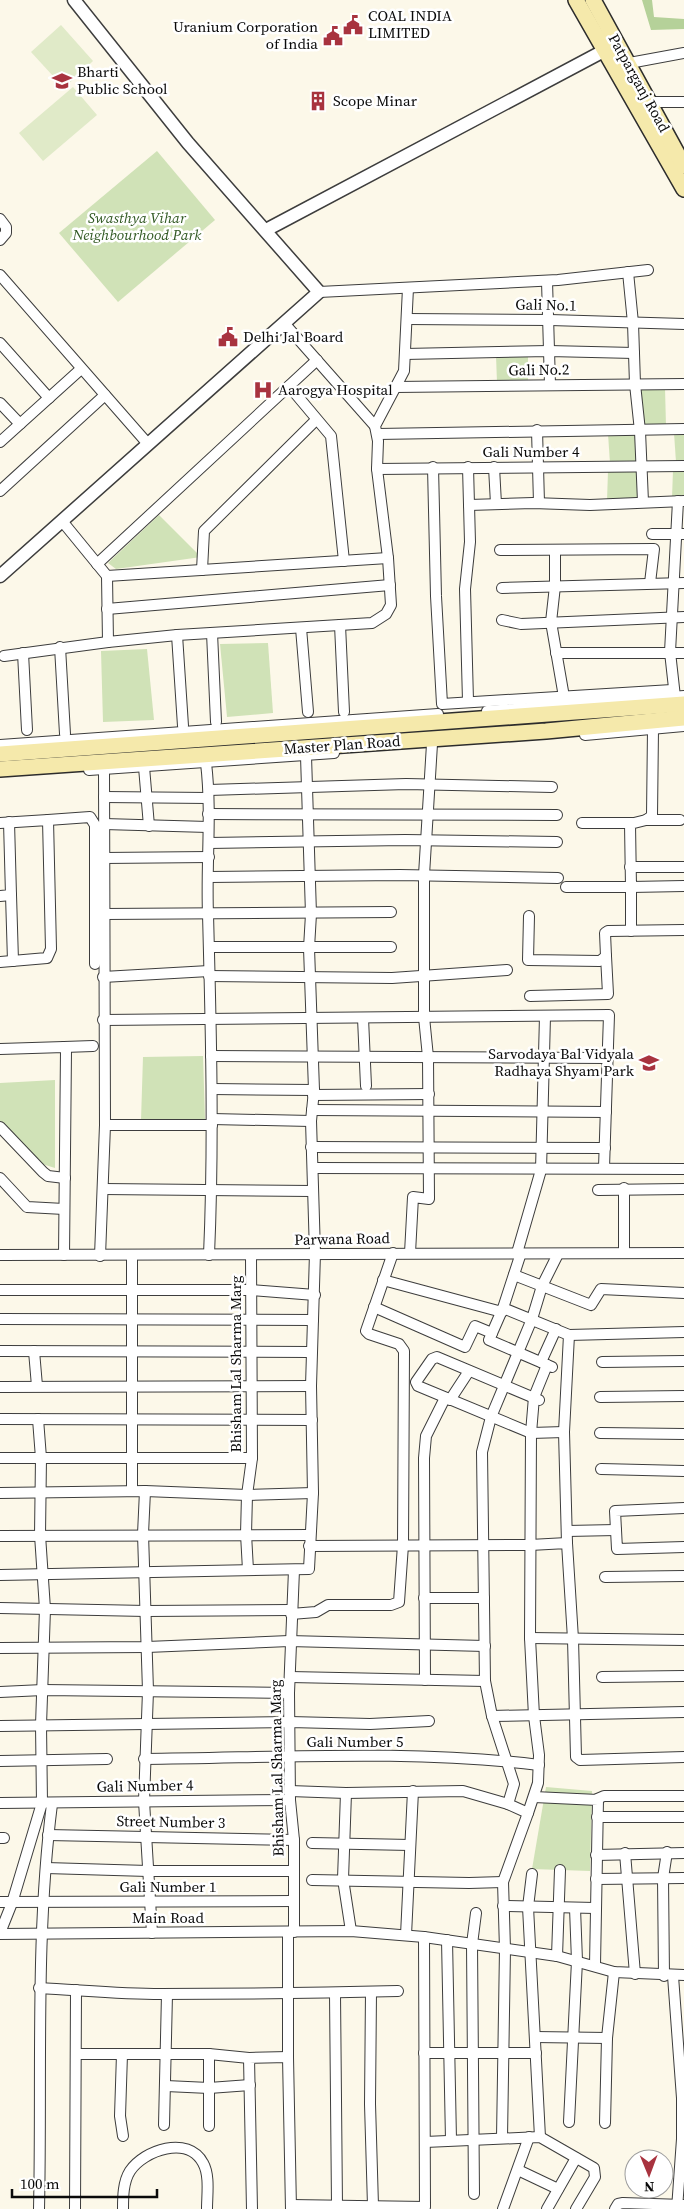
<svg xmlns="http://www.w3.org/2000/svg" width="684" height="2209" viewBox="0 0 684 2209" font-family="'Source Serif 4',serif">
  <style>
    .green { fill: #d0e2b7 }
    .forest { fill: #b5d199 }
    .pitch { fill: #e0eac8 }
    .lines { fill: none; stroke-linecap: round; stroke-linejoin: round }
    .minor-casing { stroke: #3d3d3d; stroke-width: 12 }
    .tertiary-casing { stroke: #3d3d3d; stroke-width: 15 }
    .secondary-casing { stroke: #2c2c2c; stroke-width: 18 }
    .minor { stroke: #fff; stroke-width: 10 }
    .tertiary { stroke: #fff; stroke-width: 12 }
    .secondary { stroke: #f5e9ab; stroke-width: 15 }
    .labels { text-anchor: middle; stroke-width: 5; stroke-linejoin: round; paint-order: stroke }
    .poi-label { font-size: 15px; fill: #0a0a0a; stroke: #fff; text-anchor: start }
    .street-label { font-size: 15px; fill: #0a0a0a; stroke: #fff }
    .park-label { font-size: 15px; font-style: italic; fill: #315923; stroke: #fff }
  </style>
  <rect width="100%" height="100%" fill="#fcf8e9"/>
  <g class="green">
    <polygon points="157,151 215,220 118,302 59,233"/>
    <polygon points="496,355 528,355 528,382 497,383"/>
    <polygon points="665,388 666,426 641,425 640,389"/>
    <polygon points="674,433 684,433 684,462 676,462"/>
    <polygon points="608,434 639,434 638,465 610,463"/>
    <polygon points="684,469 684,498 672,498 673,470"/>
    <polygon points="608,471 638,472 637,500 607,501"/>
    <polygon points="159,515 201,557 116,569 108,563"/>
    <polygon points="268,643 273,713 227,717 220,644"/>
    <polygon points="147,649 154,720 103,722 101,651"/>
    <polygon points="203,1056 205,1120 141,1120 143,1057"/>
    <polygon points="55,1080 55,1168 39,1163 0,1123 0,1083"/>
    <polygon points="546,1787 592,1791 590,1871 532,1869"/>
  </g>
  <polygon class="forest" points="642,0 652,0 654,17 684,19 684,29 651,30"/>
  <g class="pitch">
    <polygon points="61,25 93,61 64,88 31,52"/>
    <polygon points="73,87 97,115 43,161 19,133"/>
  </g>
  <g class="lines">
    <defs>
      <g id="minor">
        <polyline points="624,64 684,53"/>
        <polyline points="649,102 684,102"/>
        <polyline points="0,219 6,227 6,233 0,240"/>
        <polyline points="628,272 633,323 635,384 640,431 643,502"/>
        <polyline points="0,275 148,444"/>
        <polyline points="547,281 550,385"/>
        <polyline points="319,292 558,280 648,270"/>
        <polyline points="407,319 550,320 684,324"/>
        <polyline points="284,323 375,426"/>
        <polyline points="0,343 49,398"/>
        <polyline points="405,354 549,351 634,353"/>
        <polyline points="289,386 331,436 344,561"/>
        <polyline points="395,387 684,384"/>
        <polyline points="0,403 20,424"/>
        <polyline points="537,430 539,503"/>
        <polyline points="378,434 684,429"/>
        <polyline points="0,442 81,369"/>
        <polyline points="433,467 436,596 442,704 672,690"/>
        <polyline points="468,467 470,542 465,589 468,701"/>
        <polyline points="494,467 496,504"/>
        <polyline points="377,469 684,466"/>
        <polyline points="0,491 105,395"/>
        <polyline points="469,505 533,503 590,505 684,501"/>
        <polyline points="62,521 107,576 108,642 177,635 372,623 386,614 391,605 388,558 377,469 378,441 375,426 404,371 408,288"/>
        <polyline points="652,534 683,534"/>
        <polyline points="500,550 654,549 650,583"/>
        <polyline points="555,551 555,586 551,622 564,697"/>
        <polyline points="97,564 317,360"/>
        <polyline points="202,570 204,531 316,420"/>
        <polyline points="107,576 388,558"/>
        <polyline points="502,588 684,583"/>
        <polyline points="107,609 390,585"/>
        <polyline points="502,620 521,624 684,617"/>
        <polyline points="340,625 344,712"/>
        <polyline points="301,628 308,712"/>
        <polyline points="212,633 216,722"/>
        <polyline points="177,635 183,726"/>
        <polyline points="60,647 65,734"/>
        <polyline points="23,653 27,730"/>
        <polyline points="556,653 684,653"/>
        <polyline points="4,656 108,642"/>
        <polyline points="675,697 670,652 678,501"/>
        <polyline points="487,711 684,696"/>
        <polyline points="653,729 652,816 646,820 630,824 631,887 684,886"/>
        <polyline points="585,735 684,726"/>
        <polyline points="0,745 438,714"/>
        <path d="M206 763C212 813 206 864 208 914 211 1028 214 1141 209 1255"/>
        <polyline points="144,767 149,826"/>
        <polyline points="89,770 334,753"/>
        <polyline points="209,790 406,784 552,787"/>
        <polyline points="104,797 208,798"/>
        <polyline points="208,814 557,815"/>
        <polyline points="48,820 90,817 95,825 95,964"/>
        <polyline points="646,820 680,820"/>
        <polyline points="0,823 48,820 51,949 47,958 0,962"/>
        <polyline points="582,823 632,823"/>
        <polyline points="104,824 208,827"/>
        <polyline points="209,843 405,840 557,842"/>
        <polyline points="104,858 209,857"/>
        <polyline points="630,867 684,867"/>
        <polyline points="209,877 400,875 558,878"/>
        <polyline points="566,887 631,887 631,931"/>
        <polyline points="11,895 13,961"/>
        <polyline points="0,896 11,895 9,822"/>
        <polyline points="104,914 391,912"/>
        <polyline points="529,916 528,960 600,961 606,956 605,933 608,931 684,930"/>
        <polyline points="209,947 391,947"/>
        <polyline points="209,976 392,978 507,970"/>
        <polyline points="103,977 209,971"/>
        <polyline points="530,996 608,994 606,956"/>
        <polyline points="363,1018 366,1086"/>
        <polyline points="103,1020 609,1015 604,1168"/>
        <polyline points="64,1047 93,1046"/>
        <polyline points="0,1049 64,1047 66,1050 64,1255"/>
        <polyline points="211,1056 608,1058"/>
        <polyline points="212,1089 314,1090"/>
        <polyline points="313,1095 429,1094"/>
        <polyline points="312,1110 606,1112"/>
        <polyline points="212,1119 311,1121"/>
        <polyline points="105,1125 212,1125"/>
        <polyline points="0,1127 43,1172 48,1176 65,1178"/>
        <polyline points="311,1147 605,1148"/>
        <polyline points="313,1168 684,1169"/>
        <polyline points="0,1178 27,1207 64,1209"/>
        <polyline points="103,1189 312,1191"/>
        <polyline points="598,1190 684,1189"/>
        <polyline points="410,1253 413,1197 429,1199 428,1057 424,1017 424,875 432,744"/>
        <polyline points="517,1253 541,1170 545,1016"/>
        <polyline points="521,1253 503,1308 489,1340 552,1367"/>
        <polyline points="624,1253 624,1188"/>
        <polyline points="0,1255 684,1253"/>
        <polyline points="100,1256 105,1125 104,769"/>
        <polyline points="132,1256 132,1491"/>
        <polyline points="514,1275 591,1305 601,1289 684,1293"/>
        <polyline points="383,1280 502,1312"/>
        <polyline points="0,1290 251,1290 315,1295"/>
        <polyline points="374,1307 465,1347 475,1326 492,1333"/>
        <polyline points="503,1308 569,1335 684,1332"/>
        <polyline points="0,1319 313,1320"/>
        <polyline points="0,1351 311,1352"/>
        <polyline points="34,1351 37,1386"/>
        <polyline points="541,1362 556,1329"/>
        <polyline points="602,1362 684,1361"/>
        <polyline points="0,1387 311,1386"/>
        <polyline points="600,1397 684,1396"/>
        <polyline points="450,1400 469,1371"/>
        <polyline points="539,1400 437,1357 432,1359 416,1382 418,1386 531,1433 564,1432"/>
        <polyline points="0,1419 312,1420"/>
        <polyline points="600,1433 684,1434"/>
        <polyline points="0,1458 252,1458"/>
        <polyline points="601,1469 684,1471"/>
        <polyline points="145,1491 143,1534 148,1691 144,1801 152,1933"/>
        <polyline points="0,1493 145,1491 247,1495 313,1493"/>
        <polyline points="684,1508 615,1511 617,1549 684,1547"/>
        <polyline points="567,1531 616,1530"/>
        <polyline points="0,1536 310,1535"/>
        <polyline points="567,1543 564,1432 569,1335"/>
        <polyline points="309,1546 530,1545 567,1543 573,1639 576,1757 580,1760 684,1757"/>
        <polyline points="248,1570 246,1534 247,1495 252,1458 251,1256"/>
        <polyline points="294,1570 289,1693 290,1800 294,1840 294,1932"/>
        <polyline points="0,1575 309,1569 313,1493 311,1386 315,1253 311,1121 314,1090 309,948 311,914 306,756"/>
        <polyline points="605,1577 684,1576"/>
        <polyline points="424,1598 484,1598"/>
        <polyline points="0,1608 146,1611 291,1610"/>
        <polyline points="291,1614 316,1612 328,1605 391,1605 399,1602 403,1545 404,1351 399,1344 369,1334 366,1331 393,1253"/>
        <polyline points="530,1638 684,1640"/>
        <polyline points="0,1648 147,1647 289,1641 485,1646"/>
        <polyline points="290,1677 485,1681"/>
        <polyline points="602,1677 684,1676"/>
        <polyline points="425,1680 424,1458 426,1436 445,1398"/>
        <polyline points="0,1692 43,1690 289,1693"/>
        <polyline points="492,1716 684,1712"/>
        <polyline points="0,1726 290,1722 370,1724 429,1721"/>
        <path d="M144 1759C274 1758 410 1749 539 1765"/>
        <polyline points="0,1761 107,1759"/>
        <polyline points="290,1791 346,1793 463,1791 508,1804"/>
        <polyline points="346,1793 343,1879 351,1931"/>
        <polyline points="534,1797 598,1800 595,1965"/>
        <polyline points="597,1799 604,1796 684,1796"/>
        <polyline points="0,1803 290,1800"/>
        <polyline points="528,1813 538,1783 539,1755 534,1716 530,1638 531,1433 534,1397 547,1365"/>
        <polyline points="597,1817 684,1817"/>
        <polyline points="48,1835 294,1840"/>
        <polyline points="0,1838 4,1838"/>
        <polyline points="312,1843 410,1845"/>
        <polyline points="625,1853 635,1974"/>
        <polyline points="596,1855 684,1853"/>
        <polyline points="46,1868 148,1871 294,1871"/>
        <polyline points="532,1874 528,1907 540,2137"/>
        <polyline points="596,1879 684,1878"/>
        <polyline points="312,1880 469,1883 503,1882"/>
        <polyline points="0,1902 293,1901"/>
        <polyline points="503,1906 595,1908"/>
        <polyline points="288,1932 288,2057"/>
        <polyline points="0,1933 12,1903 42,1803 41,1725 45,1609 40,1535 41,1458 38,1419"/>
        <polyline points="0,1934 351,1931 424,1937 557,1956 614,1972 684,1975"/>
        <polyline points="406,1935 413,1791"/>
        <polyline points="447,1940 451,2140"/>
        <polyline points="557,1956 560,1870"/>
        <polyline points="664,1976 663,1878 667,1852"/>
        <polyline points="673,1976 682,2098 682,2139 677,2209"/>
        <path d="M39 1988C80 1990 120 1994 161 1994 240 1994 319 1993 398 1991"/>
        <polyline points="371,1992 370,2104 373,2206"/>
        <polyline points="335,1994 337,2205"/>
        <polyline points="535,2037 607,2038"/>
        <polyline points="424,2053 536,2053"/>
        <polyline points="76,2054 209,2054 249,2058"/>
        <polyline points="122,2054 120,2116 123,2136"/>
        <polyline points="166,2086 209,2088 250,2085"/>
        <polyline points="569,2122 577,1961 575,1908"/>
        <polyline points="605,2123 607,2038 614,1972"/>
        <polyline points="164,2125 167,1994"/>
        <polyline points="209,2126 209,2054"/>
        <polyline points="502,2138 505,1949 503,1882 528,1813 508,1804 514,1784 492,1716 485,1681 482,1452 491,1417 532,1319 542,1286 558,1254"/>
        <polyline points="425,2142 540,2137 594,2168 595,2177 576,2209"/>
        <polyline points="518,2170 558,2189"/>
        <polyline points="474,2194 472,1944 476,1913"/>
        <polyline points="291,2205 425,2207 424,1937"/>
        <path d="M39 2209C42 2074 35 1938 52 1804"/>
        <polyline points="75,2209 76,1990"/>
        <path d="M123 2209C123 2197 123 2182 130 2171 144 2150 188 2135 203 2163 210 2175 207 2195 207 2209"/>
        <polyline points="252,2209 249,2058 288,2057 291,2209"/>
        <polyline points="503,2209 529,2137"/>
        <polyline points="547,2209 576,2158"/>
        <polyline points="615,2209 618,2204 623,2203 683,2205"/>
      </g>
      <g id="tertiary">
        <polyline points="266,230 613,46"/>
        <polyline points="0,576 319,292 188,143 74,0"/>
      </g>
      <g id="secondary">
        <polyline points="576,0 684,189"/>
        <polyline points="593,0 684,166"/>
        <polyline points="0,754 684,704"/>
        <polyline points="0,769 546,731 684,718"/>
      </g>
    </defs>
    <use href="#minor" class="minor-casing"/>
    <use href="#tertiary" class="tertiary-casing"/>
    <use href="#secondary" class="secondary-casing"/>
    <use href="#minor" class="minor"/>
    <use href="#tertiary" class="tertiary"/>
    <use href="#secondary" class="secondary"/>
  </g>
  <defs>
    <symbol id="civic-bare" viewBox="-9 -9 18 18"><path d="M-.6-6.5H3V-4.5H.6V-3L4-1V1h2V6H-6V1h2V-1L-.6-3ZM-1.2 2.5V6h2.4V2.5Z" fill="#a8333f" stroke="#fff" stroke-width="2.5" paint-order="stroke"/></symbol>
    <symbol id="school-bare" viewBox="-9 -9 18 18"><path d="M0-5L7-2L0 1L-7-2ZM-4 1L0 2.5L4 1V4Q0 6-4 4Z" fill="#a8333f" stroke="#fff" stroke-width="2.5" paint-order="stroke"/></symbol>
    <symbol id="building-bare" viewBox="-9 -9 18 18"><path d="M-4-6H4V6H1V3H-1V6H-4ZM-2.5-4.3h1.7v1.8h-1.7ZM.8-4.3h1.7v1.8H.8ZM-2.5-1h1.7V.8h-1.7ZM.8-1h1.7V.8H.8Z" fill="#a8333f" stroke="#fff" stroke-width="2.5" paint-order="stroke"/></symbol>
    <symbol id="hospital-bare" viewBox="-9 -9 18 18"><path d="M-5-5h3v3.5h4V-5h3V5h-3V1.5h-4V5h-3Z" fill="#a8333f" stroke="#fff" stroke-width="2.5" paint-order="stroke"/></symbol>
  </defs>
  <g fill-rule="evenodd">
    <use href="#civic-bare" x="339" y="11" width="28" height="28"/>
    <use href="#civic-bare" x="319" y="22" width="28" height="28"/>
    <use href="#school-bare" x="48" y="67" width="28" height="28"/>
    <use href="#building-bare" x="304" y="87" width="28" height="28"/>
    <use href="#civic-bare" x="214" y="323" width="28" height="28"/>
    <use href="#hospital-bare" x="249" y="376" width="28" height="28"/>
    <use href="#school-bare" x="635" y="1049" width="28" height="28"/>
  </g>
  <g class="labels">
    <g class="poi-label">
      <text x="368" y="21">COAL INDIA<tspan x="368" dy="17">LIMITED</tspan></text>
      <text x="318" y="32" text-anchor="end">Uranium Corporation<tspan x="318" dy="17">of India</tspan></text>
      <text x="77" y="77">Bharti<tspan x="77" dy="17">Public School</tspan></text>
      <text x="333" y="106">Scope Minar</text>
      <text x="243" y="342">Delhi Jal Board</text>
      <text x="278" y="395">Aarogya Hospital</text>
      <text x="634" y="1059" text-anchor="end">Sarvodaya Bal Vidyala<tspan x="634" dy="17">Radhaya Shyam Park</tspan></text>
    </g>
    <g class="street-label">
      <text transform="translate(639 83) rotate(61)" y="5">Patparganj Road</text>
      <text transform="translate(546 305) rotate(1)" y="5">Gali No.1</text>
      <text transform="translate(539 370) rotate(-1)" y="5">Gali No.2</text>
      <text x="531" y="457">Gali Number 4</text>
      <text transform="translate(342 745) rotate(-4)" y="5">Master Plan Road</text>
      <text transform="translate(342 1239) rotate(-1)" y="5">Parwana Road</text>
      <text transform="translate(236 1364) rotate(-90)" y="5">Bhisham Lal Sharma Marg</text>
      <text x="355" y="1747">Gali Number 5</text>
      <text transform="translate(277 1768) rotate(-91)" y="5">Bhisham Lal Sharma Marg</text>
      <text transform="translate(145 1786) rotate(-1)" y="5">Gali Number 4</text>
      <text transform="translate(171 1822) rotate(1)" y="5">Street Number 3</text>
      <text x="168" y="1892">Gali Number 1</text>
      <text x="168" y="1923">Main Road</text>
    </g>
    <g class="park-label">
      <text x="137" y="223">Swasthya Vihar<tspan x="137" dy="17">Neighbourhood Park</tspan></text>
    </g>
  </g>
  <g transform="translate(649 2174) rotate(179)"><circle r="24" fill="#ffffff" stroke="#9d9d9d"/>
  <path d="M0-4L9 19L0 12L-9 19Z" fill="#a8333f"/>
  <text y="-8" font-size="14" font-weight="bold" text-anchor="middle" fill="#0a0a0a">N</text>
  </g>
  <path d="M12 2189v8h145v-8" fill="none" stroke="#0a0a0a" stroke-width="2.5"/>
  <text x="20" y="2189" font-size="15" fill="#0a0a0a" stroke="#ffffff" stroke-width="4" paint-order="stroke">100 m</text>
</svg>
